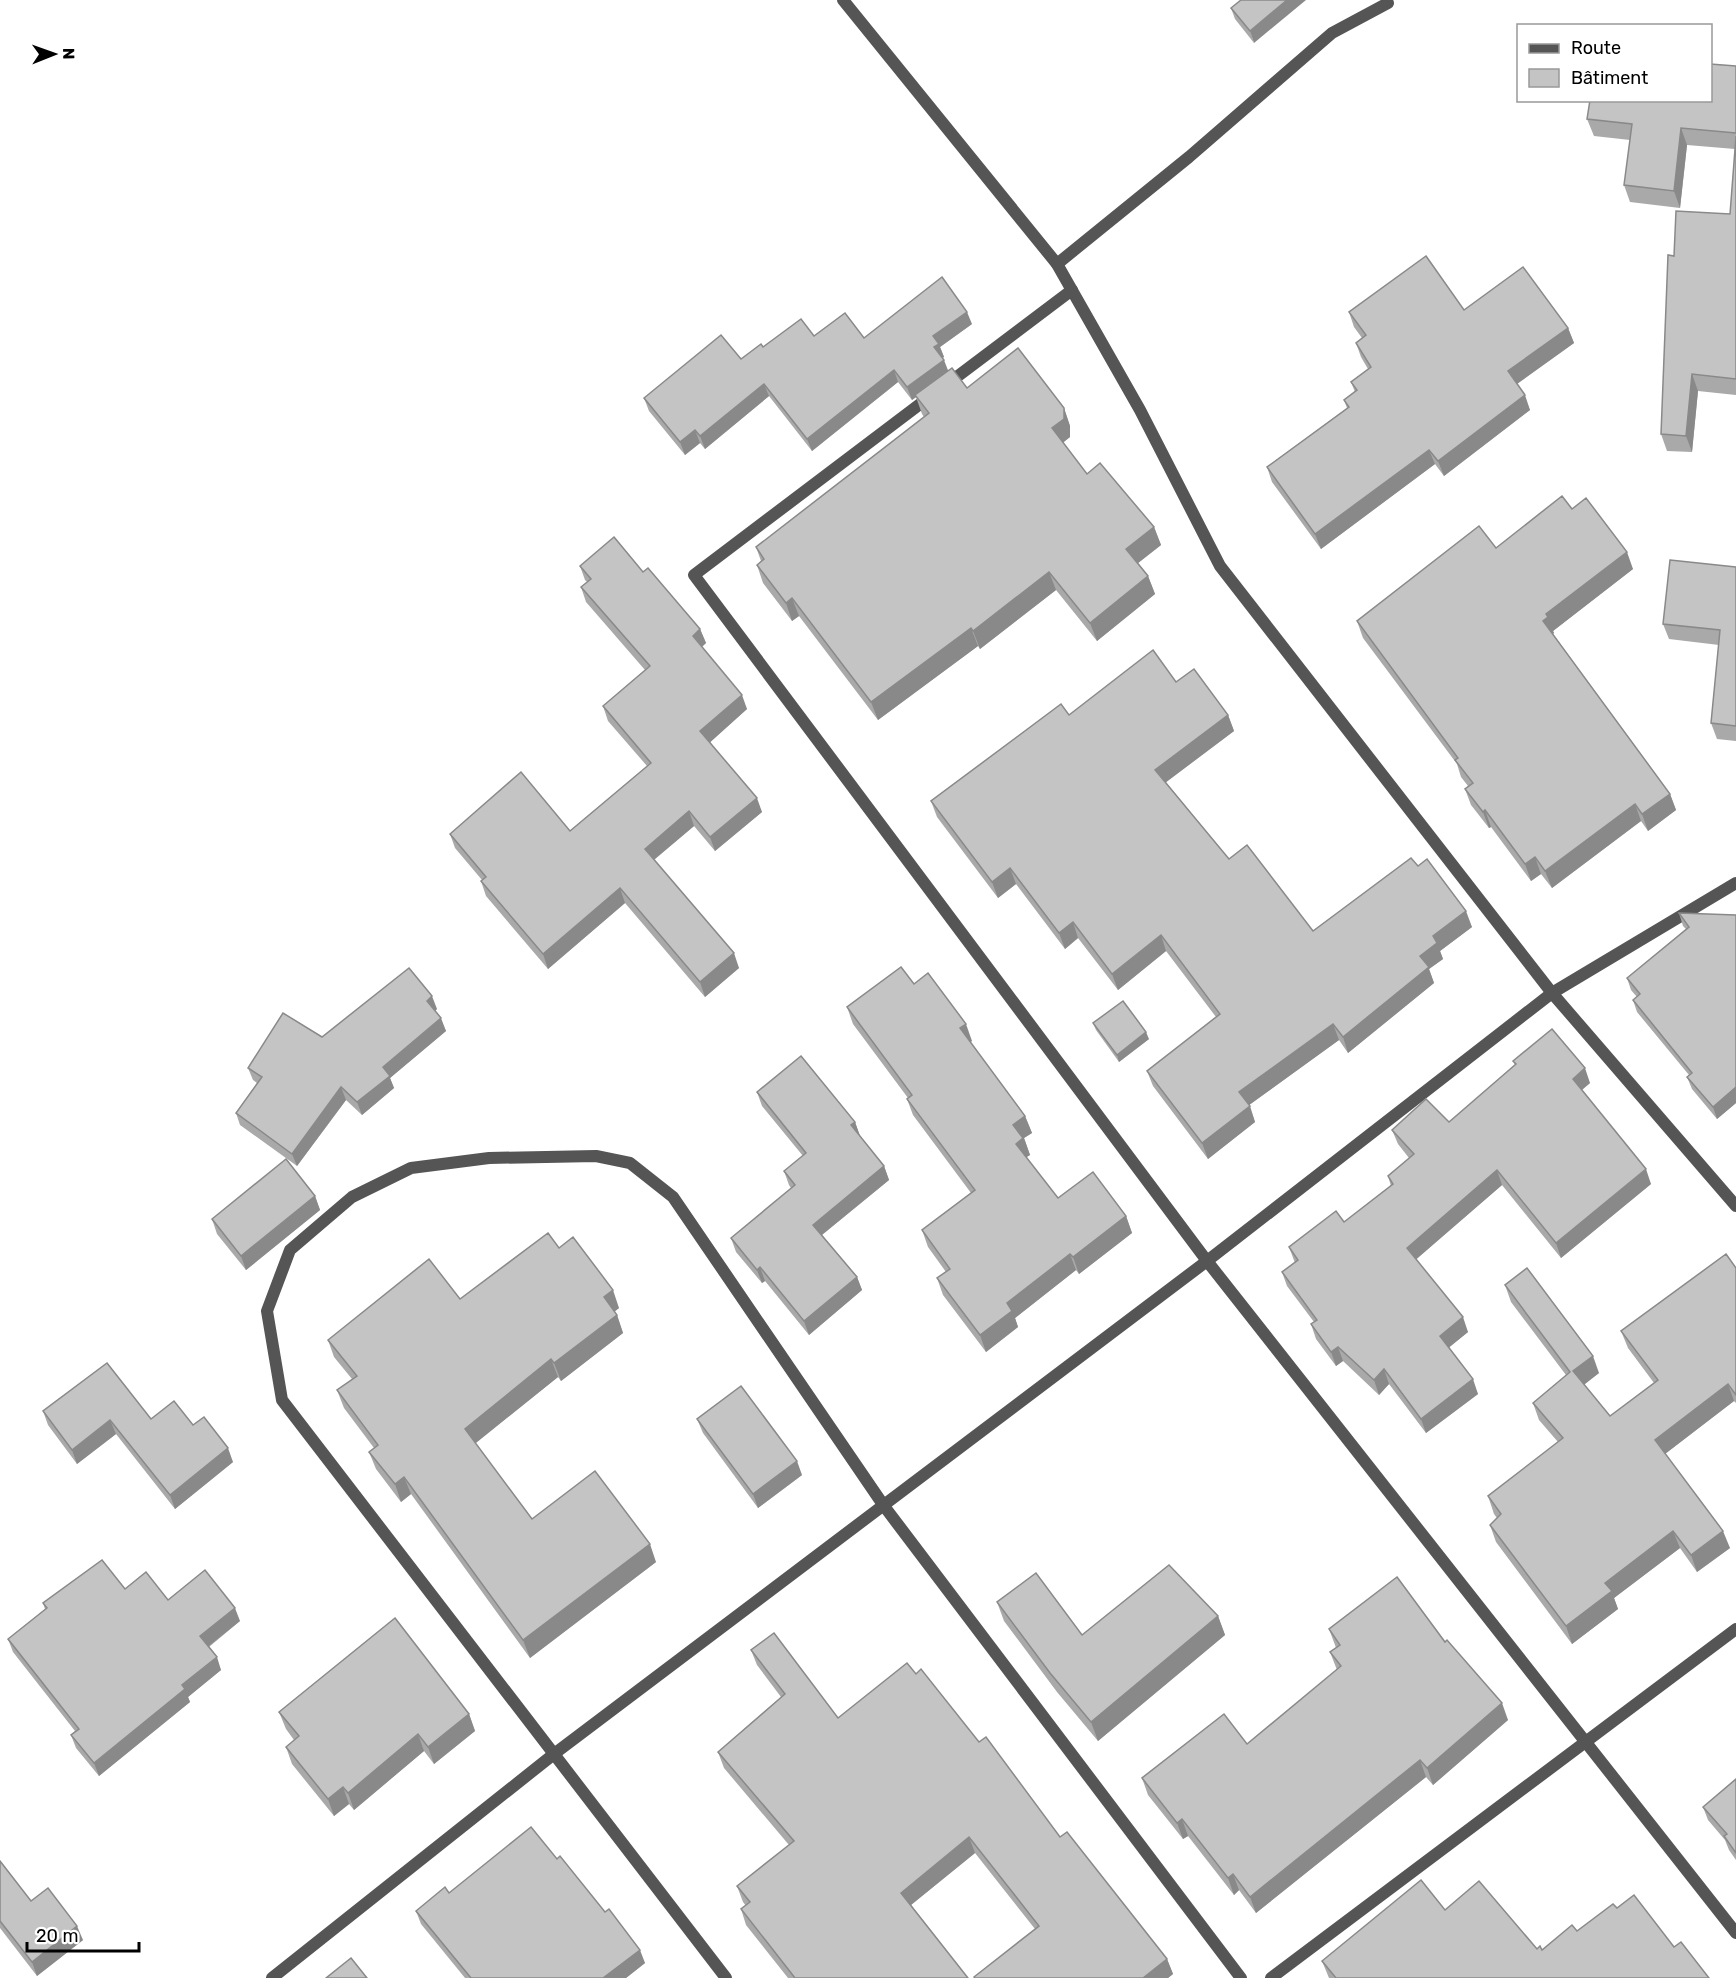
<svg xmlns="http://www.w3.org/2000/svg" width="1736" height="1978" viewBox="0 0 1736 1978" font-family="Rubik,sans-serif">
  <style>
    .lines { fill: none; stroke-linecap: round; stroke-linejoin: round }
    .minor { stroke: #555; stroke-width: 12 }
    .wall { fill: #a9a9a9 }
    .shaded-wall { fill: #898989 }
    .building { fill: #c4c4c4; stroke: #898989; stroke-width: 1.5 }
  </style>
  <rect width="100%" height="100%" fill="#fff"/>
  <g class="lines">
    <g class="minor">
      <polyline points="843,0 1057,264"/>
      <polyline points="1388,3 1332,33 1189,157 1057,264 1140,410 1220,566 1552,993 1736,1206"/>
      <polyline points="946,385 1072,290"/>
      <polyline points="932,395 694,575 1207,1261 1736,1933"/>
      <polyline points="272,1978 554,1754 1207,1261 1552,993 1736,883"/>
      <polyline points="726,1978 282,1400 267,1311 290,1250 352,1197 411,1168 489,1158 596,1156 630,1163 673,1197 884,1506 1241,1978"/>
      <polyline points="1271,1978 1736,1629"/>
    </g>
  </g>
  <g class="wall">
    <polygon points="1241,0 1254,43 1235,19 1231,8"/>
    <polygon points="1736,66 1736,395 1698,391 1692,452 1667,451 1661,434 1674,256 1730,214 1735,149 1687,145 1680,208 1630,202 1624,185 1630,140 1594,136 1587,119"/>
    <polygon points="1464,310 1568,328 1574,343 1517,384 1530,410 1444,476 1435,464 1321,549 1272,482 1267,467 1347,408 1344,400 1355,392 1351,382 1368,369 1361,357 1356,343 1362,338 1354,327 1349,312"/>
    <polygon points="972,324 940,347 944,357 942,358 948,371 967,388 1064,408 1070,426 1070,437 1063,442 1087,474 1154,527 1161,545 1138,563 1148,576 1155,594 1097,641 1056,590 980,649 978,646 878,720 799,616 792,621 763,583 757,565 761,561 756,547 924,417 922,414 916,397 912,400 898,382 812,451 769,396 705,449 700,443 685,455 649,411 644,398 741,359 763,347 814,336 864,338"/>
    <polygon points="1572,509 1633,569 1553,631 1554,633 1553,634 1670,794 1676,810 1648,831 1641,821 1552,888 1541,874 1531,881 1491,827 1489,828 1471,805 1465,789 1468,786 1461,777 1457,764 1363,638 1357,621 1496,548"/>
    <polygon points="580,566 643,572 700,629 706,643 702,647 747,709 710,742 762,812 715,851 694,826 654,860 739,968 705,997 625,903 548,969 486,896 481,881 482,880 455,848 450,834 570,831 647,766 608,721 603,706 645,670 586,602 581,587 587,582 585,580"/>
    <polygon points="1736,567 1736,741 1717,739 1711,723 1719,645 1669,639 1663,624"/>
    <polygon points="1176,682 1228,715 1234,731 1166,782 1229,859 1313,931 1418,866 1472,927 1440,951 1443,959 1429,969 1434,983 1348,1053 1339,1040 1249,1105 1255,1122 1208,1159 1153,1086 1147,1071 1216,1017 1166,951 1118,990 1078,938 1065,949 1016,884 998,898 937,817 931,801 1069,715"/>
    <polygon points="1679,913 1736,915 1736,1103 1717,1119 1692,1089 1687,1077 1689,1075 1637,1012 1633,1000 1637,997 1631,990 1627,978 1686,929 1683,926"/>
    <polygon points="914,984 972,1041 970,1042 1025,1116 1032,1133 1024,1138 1030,1155 1026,1157 1058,1198 1126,1216 1132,1233 1079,1274 1076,1270 1015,1318 1018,1327 986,1352 943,1295 937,1278 946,1272 928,1247 922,1230 971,1193 913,1115 907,1099 908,1098 853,1024 847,1007"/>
    <polygon points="437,1009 435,1011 446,1031 390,1078 394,1088 362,1115 346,1100 297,1166 240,1125 236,1113 257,1083 253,1080 248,1068 322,1037"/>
    <polygon points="1093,1023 1149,1039 1119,1062 1096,1030"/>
    <polygon points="1513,1061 1590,1083 1582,1090 1651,1184 1561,1258 1502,1185 1416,1259 1468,1332 1449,1347 1478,1394 1426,1433 1389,1384 1379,1395 1343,1361 1336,1366 1316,1339 1311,1324 1314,1322 1287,1286 1282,1272 1295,1263 1289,1247 1344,1222 1391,1186 1388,1176 1409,1158 1398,1144 1392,1130 1449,1122 1515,1065"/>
    <polygon points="757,1092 855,1122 860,1136 884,1166 889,1180 822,1235 857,1277 862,1290 809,1335 765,1281 762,1283 736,1252 731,1238 791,1188 789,1185 784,1171 803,1156 762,1106"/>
    <polygon points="315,1196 320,1210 246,1270 217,1234 212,1219"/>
    <polygon points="559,1248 619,1308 614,1312 617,1315 623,1333 561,1381 558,1377 475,1443 532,1519 656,1562 530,1658 411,1494 401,1502 376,1469 369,1452 374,1448 344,1408 337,1390 352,1379 334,1357 328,1340 460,1299"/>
    <polygon points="1736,1268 1736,1403 1734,1401 1665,1454 1730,1548 1697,1572 1680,1548 1614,1598 1618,1609 1572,1644 1496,1542 1490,1525 1497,1518 1494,1514 1488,1496 1558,1442 1539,1420 1533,1403 1566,1375 1511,1302 1505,1285 1599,1373 1584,1384 1610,1416 1654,1383 1628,1348 1621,1331"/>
    <polygon points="43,1411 151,1419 193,1425 233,1462 175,1509 116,1434 77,1464 48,1425"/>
    <polygon points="697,1419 802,1475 758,1508 703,1433"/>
    <polygon points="125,1589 168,1600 240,1621 209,1647 221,1670 188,1697 190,1702 99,1776 76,1748 71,1735 75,1731 13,1652 8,1639 45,1609 43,1603"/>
    <polygon points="997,1602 1082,1635 1218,1616 1225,1635 1098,1741 1057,1692 1004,1621"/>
    <polygon points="1329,1629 1445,1642 1508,1720 1433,1785 1426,1777 1256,1913 1239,1890 1234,1895 1188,1836 1183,1839 1148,1795 1142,1778 1247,1744 1337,1670 1330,1652 1336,1648 1335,1645"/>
    <polygon points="751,1650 838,1718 916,1674 979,1742 1060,1837 1167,1959 1173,1974 1168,1978 974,1978 1035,1929 975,1853 911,1905 968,1978 788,1978 746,1925 741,1909 746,1906 743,1902 737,1886 789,1845 724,1768 718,1752 781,1697 757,1665"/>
    <polygon points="279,1712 469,1714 475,1731 434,1764 424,1751 354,1810 349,1804 334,1816 292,1764 286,1747 294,1740 286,1729"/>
    <polygon points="1736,1779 1736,1860 1729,1850 1725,1840 1708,1820 1703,1807"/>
    <polygon points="557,1859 645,1963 626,1978 465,1978 421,1924 416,1911"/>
    <polygon points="0,1861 31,1901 83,1940 37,1976 0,1928"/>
    <polygon points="1617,1908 1674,1947 1709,1978 1329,1978 1322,1961 1445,1910 1537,1949 1542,1950"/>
  </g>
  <g class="shaded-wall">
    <polygon points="1287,0 1306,0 1254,43 1250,31"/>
    <polygon points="1681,128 1687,145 1680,208 1674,191"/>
    <polygon points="967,312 972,324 940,347 944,357 939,360 934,347 933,336"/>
    <polygon points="1568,328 1574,343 1514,386 1508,371"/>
    <polygon points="944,360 949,373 912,400 907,387"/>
    <polygon points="894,370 898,382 812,451 807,439"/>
    <polygon points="1692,374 1698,391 1692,452 1686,436"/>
    <polygon points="764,384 769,396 705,449 700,436"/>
    <polygon points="1525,395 1530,410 1444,476 1438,461"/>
    <polygon points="1064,408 1070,426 1070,437 1059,446 1052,428"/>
    <polygon points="695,430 700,443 685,455 680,442"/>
    <polygon points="1429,450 1435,464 1321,549 1315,534"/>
    <polygon points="1154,527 1161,545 1133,567 1126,549"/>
    <polygon points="1627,552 1633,569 1553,631 1554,633 1549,637 1543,621 1546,614"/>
    <polygon points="1049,572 1056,590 980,649 973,631"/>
    <polygon points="1148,576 1155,594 1097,641 1090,623"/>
    <polygon points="792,598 799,616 792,621 786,603"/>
    <polygon points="971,628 978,646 878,720 871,702"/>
    <polygon points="700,629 706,643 698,650 693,636"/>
    <polygon points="742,695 747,709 706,746 700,731"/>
    <polygon points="1228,715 1234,731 1161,786 1155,770"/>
    <polygon points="1670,794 1676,810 1648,831 1642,814"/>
    <polygon points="757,798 762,812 715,851 710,837"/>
    <polygon points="1635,804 1641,821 1552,888 1545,871"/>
    <polygon points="1485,810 1491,827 1489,828 1483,812"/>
    <polygon points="689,811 694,826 650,863 645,849"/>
    <polygon points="1535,857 1541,874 1531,881 1525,864"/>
    <polygon points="1010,868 1016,884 998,898 992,882"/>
    <polygon points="620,888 625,903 548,969 543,954"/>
    <polygon points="1466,911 1472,927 1440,951 1443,959 1429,969 1434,983 1348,1053 1343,1037 1420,956 1433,936"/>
    <polygon points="1073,922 1078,938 1065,949 1059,933"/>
    <polygon points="1161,935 1166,951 1118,990 1112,974"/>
    <polygon points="734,953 739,968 705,997 700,982"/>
    <polygon points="432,996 437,1009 432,1014 427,1001"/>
    <polygon points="441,1018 446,1031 390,1078 394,1088 362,1115 357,1102 383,1067"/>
    <polygon points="966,1024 972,1041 966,1045 960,1028"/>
    <polygon points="1333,1024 1339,1040 1245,1108 1239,1092"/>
    <polygon points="1146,1032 1149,1039 1119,1062 1117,1055"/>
    <polygon points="1585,1068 1590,1083 1578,1093 1573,1079"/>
    <polygon points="341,1087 346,1100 297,1166 292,1154"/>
    <polygon points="1736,1087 1736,1103 1717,1119 1713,1107"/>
    <polygon points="1250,1106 1255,1122 1208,1159 1202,1143"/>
    <polygon points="1025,1116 1032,1133 1024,1138 1030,1155 1022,1160 1016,1144 1013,1125"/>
    <polygon points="855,1122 860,1136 856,1139 851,1125"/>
    <polygon points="884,1166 889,1180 818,1238 813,1225"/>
    <polygon points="1646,1169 1651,1184 1561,1258 1556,1243"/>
    <polygon points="1497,1170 1502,1185 1412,1263 1407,1248"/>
    <polygon points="315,1196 320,1210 246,1270 241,1256"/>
    <polygon points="1126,1216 1132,1233 1079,1274 1073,1257"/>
    <polygon points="1070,1254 1076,1270 1015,1318 1018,1327 986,1352 980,1335 1007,1303"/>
    <polygon points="760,1267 765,1281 762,1283 757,1270"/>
    <polygon points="857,1277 862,1290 809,1335 804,1321"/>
    <polygon points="613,1290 619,1308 610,1315 604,1297"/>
    <polygon points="617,1315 623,1333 561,1381 554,1363"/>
    <polygon points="1463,1317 1468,1332 1446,1350 1440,1336"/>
    <polygon points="1338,1347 1343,1361 1336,1366 1331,1352"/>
    <polygon points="1593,1356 1599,1373 1580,1388 1573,1371"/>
    <polygon points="551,1359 558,1377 471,1447 465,1429"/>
    <polygon points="1384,1369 1389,1384 1379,1395 1374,1380"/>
    <polygon points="1473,1379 1478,1394 1426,1433 1421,1419"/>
    <polygon points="1728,1384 1734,1401 1661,1457 1655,1440"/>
    <polygon points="110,1420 116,1434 77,1464 72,1450"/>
    <polygon points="228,1448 233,1462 175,1509 170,1495"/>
    <polygon points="797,1461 802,1475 758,1508 753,1494"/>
    <polygon points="404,1477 411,1494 401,1502 395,1484"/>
    <polygon points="1673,1531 1680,1548 1614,1598 1618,1609 1572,1644 1566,1626 1605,1583"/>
    <polygon points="1723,1531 1730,1548 1697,1572 1691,1555"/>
    <polygon points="650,1544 656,1562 530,1658 523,1640"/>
    <polygon points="235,1608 240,1621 205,1649 200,1636"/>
    <polygon points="1218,1616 1225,1635 1098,1741 1091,1722"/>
    <polygon points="217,1657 221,1670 188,1697 190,1702 99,1776 94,1763 182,1685"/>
    <polygon points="1502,1703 1508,1720 1433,1785 1427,1768"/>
    <polygon points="469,1714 475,1731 434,1764 428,1747"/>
    <polygon points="418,1734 424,1751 354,1810 348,1793"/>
    <polygon points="1420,1760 1426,1777 1256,1913 1250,1897"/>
    <polygon points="343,1787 349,1804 334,1816 328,1799"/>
    <polygon points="1182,1819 1188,1836 1183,1839 1177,1823"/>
    <polygon points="969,1837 975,1853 906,1909 901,1893"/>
    <polygon points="1233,1874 1239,1890 1234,1895 1228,1878"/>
    <polygon points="77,1926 83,1940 37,1976 32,1962"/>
    <polygon points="640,1950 645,1963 626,1978 603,1978"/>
    <polygon points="1167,1959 1173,1974 1168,1978 1143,1978"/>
  </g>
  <g class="building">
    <polygon points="1241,0 1287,0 1250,31 1231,8"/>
    <polygon points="1710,64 1736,66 1736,133 1681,128 1674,191 1624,185 1632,124 1587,119 1590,100 1710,100"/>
    <polygon points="1736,136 1736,379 1692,374 1686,436 1661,434 1668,255 1674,256 1676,211 1730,214"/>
    <polygon points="1426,256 1464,310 1523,267 1568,328 1508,371 1525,395 1438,461 1429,450 1315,534 1267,467 1349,407 1344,400 1357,390 1351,382 1371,367 1356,343 1366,335 1349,312"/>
    <polygon points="942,277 967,312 933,336 939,344 934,347 944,360 907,387 894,370 807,439 764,384 700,436 695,430 680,442 644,398 721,335 741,359 761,344 763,347 801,319 814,336 845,313 864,338"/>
    <polygon points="1018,348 1064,408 1064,419 1052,428 1087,474 1100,463 1154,527 1126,549 1148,576 1090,623 1049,572 973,631 971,628 871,702 792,598 786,603 757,565 764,559 756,547 929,413 915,395 952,368 967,388"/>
    <polygon points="1562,496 1572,509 1586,498 1627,552 1546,614 1548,617 1543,621 1670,794 1642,814 1635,804 1545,871 1535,857 1525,864 1485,810 1483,812 1465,789 1473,783 1455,760 1458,758 1357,621 1479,526 1496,548"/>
    <polygon points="614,537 643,572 648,568 700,629 693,636 742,695 700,731 757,798 710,837 689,811 645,849 734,953 700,982 620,888 543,954 481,881 486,877 450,834 521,772 570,831 651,763 603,706 650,666 581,587 591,579 580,566"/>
    <polygon points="1670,560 1736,567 1736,726 1711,723 1720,630 1663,624"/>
    <polygon points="1153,650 1176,682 1194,669 1228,715 1155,770 1229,859 1247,845 1313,931 1411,858 1418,866 1427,859 1466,911 1433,936 1437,943 1420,956 1429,967 1343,1037 1333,1024 1239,1092 1250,1106 1202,1143 1147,1071 1220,1014 1161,935 1112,974 1073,922 1059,933 1010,868 992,882 931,801 1061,704 1069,715"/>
    <polygon points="1679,913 1736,915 1736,1087 1713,1107 1687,1077 1692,1073 1633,1000 1640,994 1627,978 1689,927"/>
    <polygon points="901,967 914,984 928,973 966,1024 960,1028 1025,1116 1013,1125 1023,1138 1016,1144 1058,1198 1093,1172 1126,1216 1073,1257 1070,1254 1007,1303 1012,1311 980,1335 937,1278 950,1269 922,1230 975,1190 907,1099 912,1095 847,1007"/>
    <polygon points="409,968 432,996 427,1001 441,1018 383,1067 390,1076 357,1102 341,1087 292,1154 236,1113 262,1077 248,1068 283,1013 322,1037"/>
    <polygon points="1123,1001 1146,1032 1117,1055 1093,1023"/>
    <polygon points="1552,1029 1585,1068 1573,1079 1646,1169 1556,1243 1497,1170 1407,1248 1463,1317 1440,1336 1473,1379 1421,1419 1384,1369 1374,1380 1338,1347 1331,1352 1311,1324 1317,1320 1282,1272 1298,1260 1289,1247 1336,1211 1344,1222 1393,1184 1388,1176 1414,1154 1392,1130 1426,1099 1449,1122 1516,1064 1513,1061"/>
    <polygon points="801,1056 855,1122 851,1125 884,1166 813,1225 857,1277 804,1321 760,1267 757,1270 731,1238 795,1185 784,1171 806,1153 757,1092"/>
    <polygon points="286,1159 315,1196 241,1256 212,1219"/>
    <polygon points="548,1233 559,1248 573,1237 613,1290 604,1297 617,1315 554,1363 551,1359 465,1429 532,1519 595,1471 650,1544 523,1640 404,1477 395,1484 369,1452 378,1445 337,1390 357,1376 328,1340 429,1259 460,1299"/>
    <polygon points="1726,1254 1736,1268 1736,1395 1728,1384 1655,1440 1723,1531 1691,1555 1673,1531 1605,1583 1612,1591 1566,1626 1490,1525 1501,1514 1488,1496 1563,1438 1533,1403 1570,1372 1505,1285 1527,1268 1593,1356 1573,1371 1610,1416 1658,1380 1621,1331"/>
    <polygon points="107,1363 151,1419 174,1401 193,1425 204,1417 228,1448 170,1495 110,1420 72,1450 43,1411"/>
    <polygon points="741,1386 797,1461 753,1494 697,1419"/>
    <polygon points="102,1560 125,1589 146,1572 168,1600 205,1570 235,1608 200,1636 217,1657 182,1685 185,1689 94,1763 71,1735 79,1729 8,1639 47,1608 43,1603"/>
    <polygon points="1169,1565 1218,1616 1091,1722 1050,1673 997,1602 1036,1573 1082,1635"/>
    <polygon points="1397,1577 1445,1642 1447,1640 1502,1703 1427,1768 1420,1760 1250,1897 1233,1874 1228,1878 1182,1819 1177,1823 1142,1778 1224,1714 1247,1744 1341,1666 1330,1652 1340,1645 1329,1629"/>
    <polygon points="395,1618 469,1714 428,1747 418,1734 348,1793 343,1787 328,1799 286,1747 299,1736 279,1712"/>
    <polygon points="774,1633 838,1718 907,1663 916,1674 921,1669 979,1742 986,1737 1060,1837 1067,1832 1167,1959 1143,1978 975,1978 974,1977 1039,1926 969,1837 901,1893 968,1978 795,1978 741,1909 750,1902 737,1886 794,1841 718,1752 785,1694 751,1650"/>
    <polygon points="1736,1779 1736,1853 1724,1836 1727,1834 1703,1807"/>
    <polygon points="531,1827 557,1859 560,1856 605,1912 609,1909 640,1950 603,1978 471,1978 416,1911 445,1887 449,1893"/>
    <polygon points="0,1861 31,1901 48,1888 77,1926 32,1962 0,1921"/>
    <polygon points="1421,1880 1445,1910 1479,1881 1537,1949 1540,1946 1542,1950 1572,1925 1577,1931 1613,1904 1617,1908 1634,1895 1674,1947 1681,1942 1709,1978 1336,1978 1322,1961"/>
    <polygon points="351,1958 367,1978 326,1978"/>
  </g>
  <rect x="1517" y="24" width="195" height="78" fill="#ffffff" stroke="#999999" stroke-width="1.5"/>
  <rect x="1529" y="44" width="30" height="9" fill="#555555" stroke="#999999" stroke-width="1.5"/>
  <text x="1571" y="54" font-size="18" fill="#000000">Route</text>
  <rect x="1529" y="69" width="30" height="18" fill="#c4c4c4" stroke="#999999" stroke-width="1.5"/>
  <text x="1571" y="84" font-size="18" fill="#000000">Bâtiment</text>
  <g transform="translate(54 54) rotate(89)" stroke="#ffffff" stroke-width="4.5" paint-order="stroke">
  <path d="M0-4.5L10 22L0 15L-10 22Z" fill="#000000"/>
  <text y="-9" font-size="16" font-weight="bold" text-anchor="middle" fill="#000000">N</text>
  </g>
  <path d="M27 1942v9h112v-9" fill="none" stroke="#000000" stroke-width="3"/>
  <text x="36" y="1942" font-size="18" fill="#000000" stroke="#ffffff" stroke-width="4.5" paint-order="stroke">20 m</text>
</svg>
